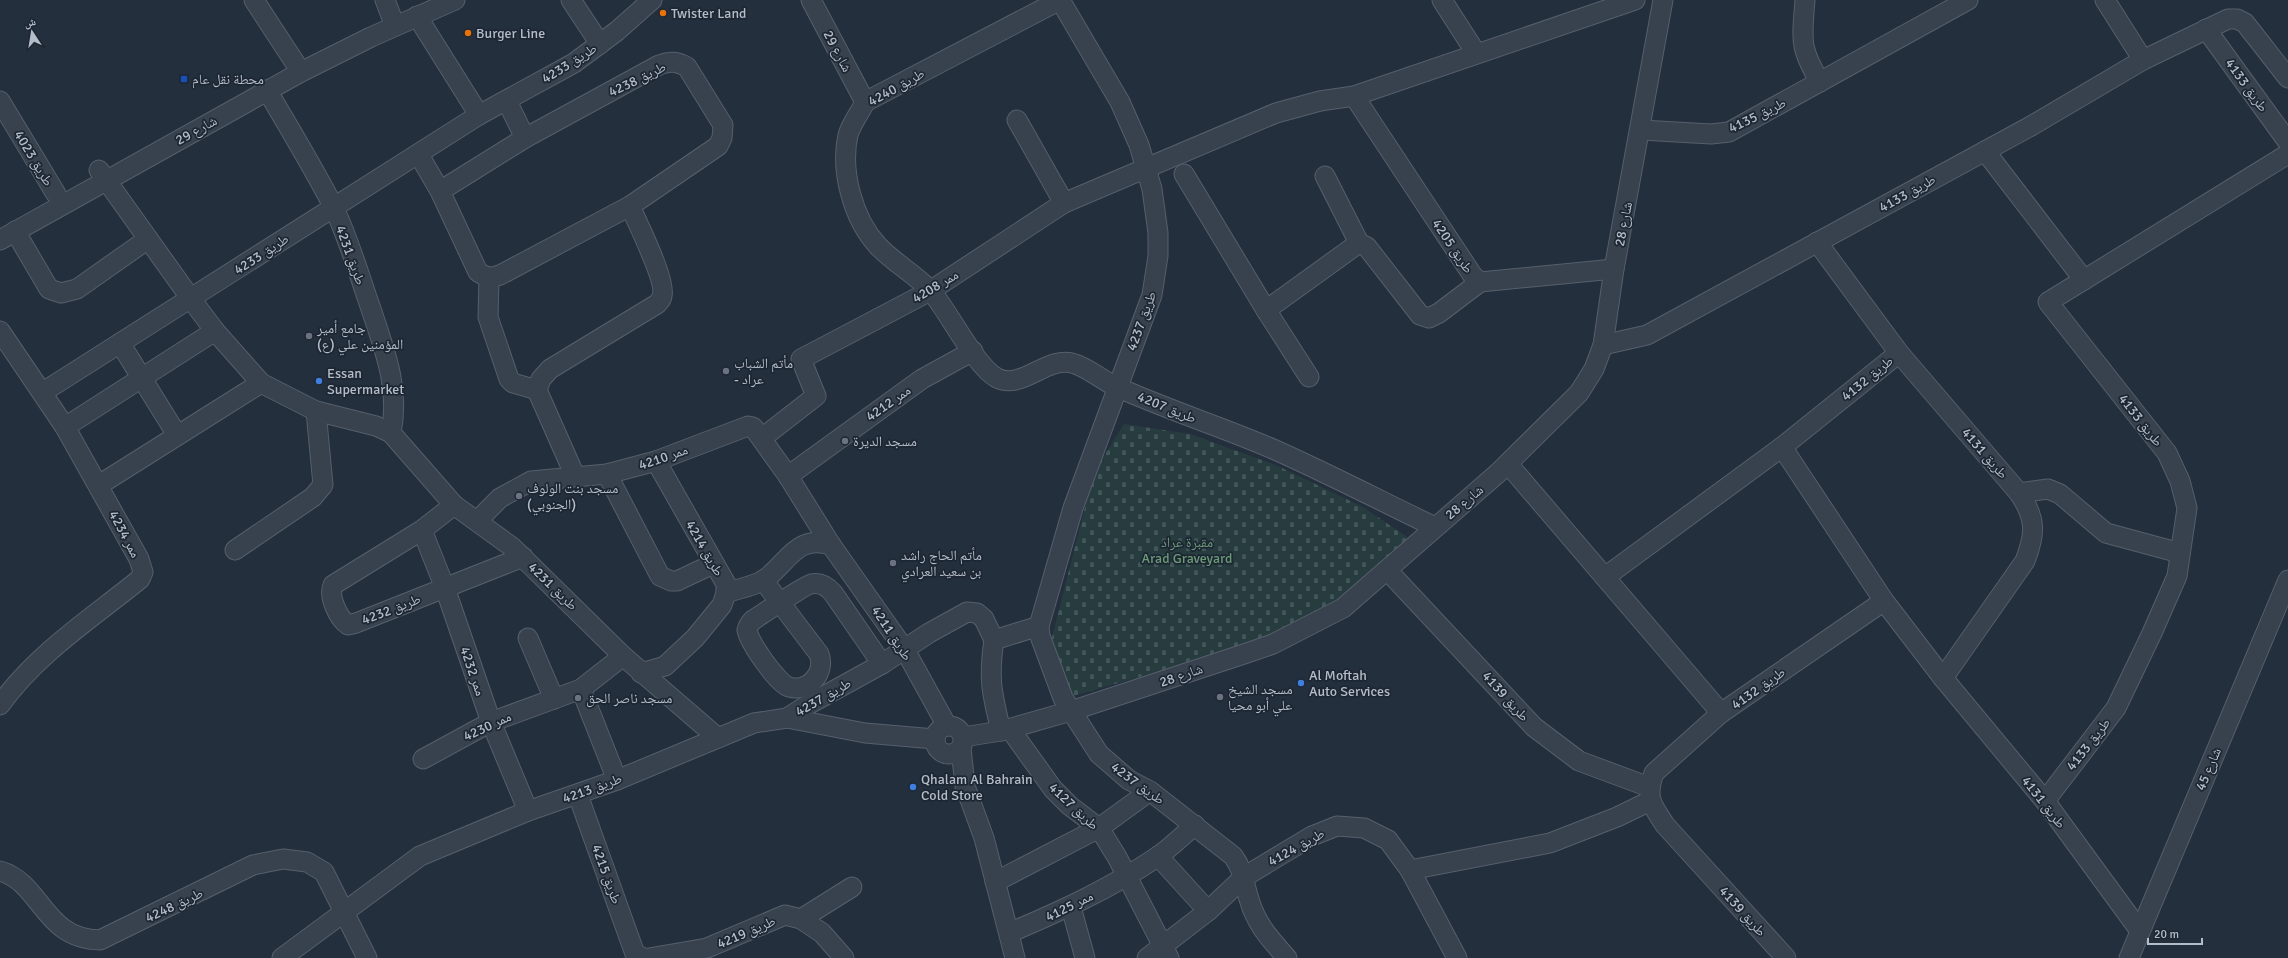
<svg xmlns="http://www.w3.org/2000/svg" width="2288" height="958" viewBox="0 0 2288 958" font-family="Signika,'Noto Naskh Arabic',sans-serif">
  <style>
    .cemetery { fill: url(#cemetery-stones) }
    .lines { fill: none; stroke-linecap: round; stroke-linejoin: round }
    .minor-casing { stroke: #565f6c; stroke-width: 21 }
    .minor { stroke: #38414e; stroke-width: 19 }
    .food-dot { fill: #e8710a; stroke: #1d2633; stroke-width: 1.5 }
    .transit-dot { fill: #1a4fb4; stroke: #1d2633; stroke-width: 1.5 }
    .worship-dot { fill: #6b7280; stroke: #1d2633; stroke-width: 1.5 }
    .shop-dot { fill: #3f7fe0; stroke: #1d2633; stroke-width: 1.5 }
    .labels { text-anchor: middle; stroke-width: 3.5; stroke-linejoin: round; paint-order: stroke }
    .poi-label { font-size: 14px; fill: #b4bcc9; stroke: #1d2633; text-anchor: start }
    .street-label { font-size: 14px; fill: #b4bcc9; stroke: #1d2633 }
    .park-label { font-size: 14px; fill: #6b9a76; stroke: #1d2633 }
  </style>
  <defs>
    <pattern id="cemetery-stones" width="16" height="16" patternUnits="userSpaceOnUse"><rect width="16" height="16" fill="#263c3f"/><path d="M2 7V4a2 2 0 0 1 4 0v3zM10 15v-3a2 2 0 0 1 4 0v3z" fill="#435659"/></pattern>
  </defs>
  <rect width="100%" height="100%" fill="#242f3e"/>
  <polygon class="cemetery" points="1124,424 1190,434 1278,466 1363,507 1410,539 1333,603 1265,641 1066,698 1048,653 1094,472"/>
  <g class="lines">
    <defs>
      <g id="minor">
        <polyline points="254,0 301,72"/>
        <polyline points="385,0 395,26"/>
        <polyline points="571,0 600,44"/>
        <polyline points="811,0 865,102"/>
        <path d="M1060 0 1120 102 1139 145 1152 189 1158 233V256L1152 295 1073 508 1039 626 1040 636 1063 698 1099 754 1129 780 1150 791 1233 856C1243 869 1244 883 1249 899 1256 924 1270 939 1287 958"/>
        <path d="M1060 0 865 102C860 113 851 124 848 135 840 171 853 219 878 246 894 263 915 274 931 291 949 312 975 366 997 378 1022 391 1048 354 1075 364 1090 369 1103 381 1117 387 1168 410 1222 427 1273 449 1327 473 1381 501 1435 527"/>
        <polyline points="1442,0 1476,53"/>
        <path d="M1805 0C1802 40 1799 47 1820 82"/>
        <polyline points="2105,0 2143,60"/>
        <polyline points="417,16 479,115"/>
        <polyline points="2206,29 2288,142"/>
        <path d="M267 90C289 128 313 167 333 206 349 239 359 275 371 309 385 351 400 389 391 433"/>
        <polyline points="1354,96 1473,276 1480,282 1614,269"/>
        <polyline points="0,101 56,194"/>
        <polyline points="507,101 525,138"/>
        <polyline points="1017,120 1064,203"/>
        <polyline points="1641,130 1711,134 1729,132 1968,0"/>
        <polyline points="1985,151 2084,280"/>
        <path d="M419 155 440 191 478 272 489 278 500 275 630 206 718 146 722 138 723 125 687 67C677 61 670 61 659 65L525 138 440 191"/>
        <polyline points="99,170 191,299 215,331 261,383 316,411 376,426 391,433 454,505 512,547 623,656 718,738"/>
        <polyline points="1184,174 1266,310 1359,243 1367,247 1420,315 1429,318 1439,313 1480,282"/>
        <polyline points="1325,176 1359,243"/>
        <polyline points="15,231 49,289 61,293 77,289 148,239"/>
        <polyline points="0,240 301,72 371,37 455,0"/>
        <path d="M1817 242 1899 353 2019 493C2036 518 2036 533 2025 561L1943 678"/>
        <polyline points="489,278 488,317 509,379 513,383 537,390"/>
        <polyline points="1266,310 1309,377"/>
        <path d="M0 331 65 427 139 559 143 572 140 579C92 618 36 654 0 705"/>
        <polyline points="120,343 177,435"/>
        <polyline points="1603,345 1647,335 2031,126 2143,60 2228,19 2237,19 2245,23 2288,78"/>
        <path d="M537 390 541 379 550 369 657 304C659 302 662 299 662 296 667 282 637 222 630 206"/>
        <polyline points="537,390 575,476"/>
        <polyline points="43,392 479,115 574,63 617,31 652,0"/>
        <polyline points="65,427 215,331"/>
        <polyline points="762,438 816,396 801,359 930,291 1064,203 1276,113 1320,101 1354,96 1635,0"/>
        <polyline points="1782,447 1884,601 1943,678 2045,801 2140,931"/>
        <polyline points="1508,464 1721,713"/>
        <polyline points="607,474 660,576 671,581 677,581 713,564"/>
        <polyline points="788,476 922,379 973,351"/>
        <polyline points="99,485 261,383"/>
        <polyline points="2019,493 2048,489 2060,494 2106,533 2180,553"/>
        <path d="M454 505 422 530 333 585C328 596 338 618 348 625L356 623 523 557"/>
        <polyline points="478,520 500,498 531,481 607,474 656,461 748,426 753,427 788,476 831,545"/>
        <polyline points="422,530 445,588 491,722 528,811"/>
        <polyline points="235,550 313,497 323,485 316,411"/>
        <polyline points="1387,570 1534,727 1579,761 1649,787"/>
        <polyline points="1605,577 1782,447 1899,353"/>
        <path d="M763 580 819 654C826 672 809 693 789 687 777 683 749 642 747 630 748 626 750 623 753 620 761 615 805 585 811 584 820 582 827 586 833 593L882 664"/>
        <path d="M726 593C737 589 754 586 764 580 788 563 796 534 831 545L905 650 947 726"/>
        <polyline points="528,638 554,699"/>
        <path d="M994 640C988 679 992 694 1001 731"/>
        <polyline points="641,673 665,666 695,638 722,605 726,593 726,584 656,461"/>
        <polyline points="581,689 617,780"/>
        <polyline points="787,718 804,707 882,664 929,633 967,612 977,613 984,619 994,640 1039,626"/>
        <circle cx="949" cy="740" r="14"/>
        <polyline points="1010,729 1053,789 1070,806 1099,828 1117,857 1169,958"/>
        <polyline points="963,737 1001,731 1071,711 1244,654 1273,644 1343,608 1498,473 1579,393 1594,369 1603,345 1614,269 1663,0"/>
        <polyline points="961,748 965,786 984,838 1015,958"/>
        <polyline points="423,759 491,722 581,689 623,656"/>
        <polyline points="578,795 635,954 644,958"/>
        <polyline points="2045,801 2116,708 2152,633 2177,576 2187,508 2180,481 2167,453 2048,302 2288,154"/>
        <polyline points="1158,856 1208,911"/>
        <polyline points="1410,870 1550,843 1617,817 1650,801"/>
        <path d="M0 871C42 883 43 939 100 940L253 865 283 859 307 862 324 872 367 958"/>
        <polyline points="995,882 1099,828 1150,791"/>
        <polyline points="1071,907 1085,958"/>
        <polyline points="801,919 852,887"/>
        <path d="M1009 933C1061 911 1111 888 1157 857 1170 848 1182 836 1195 825"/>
        <polyline points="282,958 420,856 528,811 617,780 754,723 787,718 865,733 935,739"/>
        <polyline points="649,958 707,948 785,915 801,919 822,933 844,958"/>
        <polyline points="1147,958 1208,911 1244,877 1312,836 1337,826 1364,828 1388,840 1410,870 1457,958"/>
        <path d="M1786 958 1665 825C1652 805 1645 798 1654 773L1721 713 1884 601"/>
        <polyline points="2129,958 2288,580"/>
      </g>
    </defs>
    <use href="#minor" class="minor-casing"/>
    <use href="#minor" class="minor"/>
  </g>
  <g class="food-dot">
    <circle cx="663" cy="13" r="4"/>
    <circle cx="468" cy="33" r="4"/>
  </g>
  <rect class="transit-dot" x="180" y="75" width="8" height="8" rx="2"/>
  <g class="worship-dot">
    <circle cx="309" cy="336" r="4"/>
    <circle cx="726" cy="371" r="4"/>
    <circle cx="845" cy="441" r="4"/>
    <circle cx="519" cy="496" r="4"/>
    <circle cx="893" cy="563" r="4"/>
    <circle cx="1220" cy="697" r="4"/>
    <circle cx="578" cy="698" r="4"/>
  </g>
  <g class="shop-dot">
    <circle cx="319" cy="381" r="4"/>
    <circle cx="1301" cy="683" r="4"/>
    <circle cx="913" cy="787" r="4"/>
  </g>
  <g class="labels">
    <g class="poi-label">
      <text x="671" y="18">Twister Land</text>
      <text x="476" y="38">Burger Line</text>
      <text x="192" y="84">محطة نقل عام</text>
      <text x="317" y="333">جامع أمير<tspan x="317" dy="16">المؤمنين علي (ع)</tspan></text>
      <text x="734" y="368">مأتم الشباب<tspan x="734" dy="16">- عراد</tspan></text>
      <text x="327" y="378">Essan<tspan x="327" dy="16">Supermarket</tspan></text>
      <text x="853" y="446">مسجد الديرة</text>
      <text x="527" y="493">مسجد بنت الولوف<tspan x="527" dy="16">(الجنوبي)</tspan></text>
      <text x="901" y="560">مأتم الحاج راشد<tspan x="901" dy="16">بن سعيد العرادي</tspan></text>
      <text x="1309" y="680">Al Moftah<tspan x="1309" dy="16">Auto Services</tspan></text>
      <text x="1228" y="694">مسجد الشيخ<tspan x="1228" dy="16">علي أبو محيا</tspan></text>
      <text x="586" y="703">مسجد ناصر الحق</text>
      <text x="921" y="784">Qhalam Al Bahrain<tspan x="921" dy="16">Cold Store</tspan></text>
    </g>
    <g class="street-label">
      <text transform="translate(838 51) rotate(62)" y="5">شارع 29</text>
      <text transform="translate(569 63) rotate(-32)" y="5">طريق 4233</text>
      <text transform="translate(637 79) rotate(-26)" y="5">طريق 4238</text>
      <text transform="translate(2247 85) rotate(54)" y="5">طريق 4133</text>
      <text transform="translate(896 87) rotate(-29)" y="5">طريق 4240</text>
      <text transform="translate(1757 115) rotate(-26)" y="5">طريق 4135</text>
      <text transform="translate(196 130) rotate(-29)" y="5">شارع 29</text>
      <text transform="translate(34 158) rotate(59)" y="5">طريق 4023</text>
      <text transform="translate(1907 193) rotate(-29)" y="5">طريق 4133</text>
      <text transform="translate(1623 224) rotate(-79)" y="5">شارع 28</text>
      <text transform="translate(1453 246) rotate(56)" y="5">طريق 4205</text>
      <text transform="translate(261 254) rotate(-33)" y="5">طريق 4233</text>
      <text transform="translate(351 255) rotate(70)" y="5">طريق 4231</text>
      <text transform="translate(935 286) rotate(-31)" y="5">ممر 4208</text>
      <text transform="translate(1141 321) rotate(-70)" y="5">طريق 4237</text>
      <text transform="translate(1867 378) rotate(-39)" y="5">طريق 4132</text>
      <text transform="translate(888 403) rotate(-35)" y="5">ممر 4212</text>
      <text transform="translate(1167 407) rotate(22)" y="5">طريق 4207</text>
      <text transform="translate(2141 420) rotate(52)" y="5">طريق 4133</text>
      <text transform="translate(1985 453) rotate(49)" y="5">طريق 4131</text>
      <text transform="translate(663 457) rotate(-19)" y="5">ممر 4210</text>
      <text transform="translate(1464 502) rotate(-40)" y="5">شارع 28</text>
      <text transform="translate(125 534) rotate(62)" y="5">ممر 4234</text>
      <text transform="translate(705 548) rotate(60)" y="5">طريق 4214</text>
      <text transform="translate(553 586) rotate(44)" y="5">طريق 4231</text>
      <text transform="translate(391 609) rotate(-21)" y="5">طريق 4232</text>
      <text transform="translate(892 633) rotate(57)" y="5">طريق 4211</text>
      <text transform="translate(473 671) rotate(71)" y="5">ممر 4232</text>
      <text transform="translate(1181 675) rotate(-19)" y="5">شارع 28</text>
      <text transform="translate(1758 688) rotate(-35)" y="5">طريق 4132</text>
      <text transform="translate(1506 696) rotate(48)" y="5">طريق 4139</text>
      <text transform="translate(823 697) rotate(-30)" y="5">طريق 4237</text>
      <text transform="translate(487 726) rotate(-25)" y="5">ممر 4230</text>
      <text transform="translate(2088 744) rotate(-52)" y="5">طريق 4133</text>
      <text transform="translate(2208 769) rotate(-67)" y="5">شارع 45</text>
      <text transform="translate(1138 783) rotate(36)" y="5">طريق 4237</text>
      <text transform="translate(592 788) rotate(-20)" y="5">طريق 4213</text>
      <text transform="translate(2044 802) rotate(52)" y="5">طريق 4131</text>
      <text transform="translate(1074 806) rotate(43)" y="5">طريق 4127</text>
      <text transform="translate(1296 847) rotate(-29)" y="5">طريق 4124</text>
      <text transform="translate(607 874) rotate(70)" y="5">طريق 4215</text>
      <text transform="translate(174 905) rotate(-25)" y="5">طريق 4248</text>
      <text transform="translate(1069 906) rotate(-26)" y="5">ممر 4125</text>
      <text transform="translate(1743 911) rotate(48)" y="5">طريق 4139</text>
      <text transform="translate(746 932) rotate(-23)" y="5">طريق 4219</text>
    </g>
    <g class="park-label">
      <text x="1187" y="547">مقبرة عراد<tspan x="1187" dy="16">Arad Graveyard</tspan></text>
    </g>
  </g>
  <g transform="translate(32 32) rotate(348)" stroke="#1d2633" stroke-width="3" paint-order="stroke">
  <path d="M0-3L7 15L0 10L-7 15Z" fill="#b4bcc9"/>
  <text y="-6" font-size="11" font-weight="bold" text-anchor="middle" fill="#b4bcc9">ش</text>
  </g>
  <path d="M2148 938v6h54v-6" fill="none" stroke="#b4bcc9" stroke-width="2"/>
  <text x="2154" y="938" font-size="12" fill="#b4bcc9" stroke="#1d2633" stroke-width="3" paint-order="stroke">20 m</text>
</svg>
